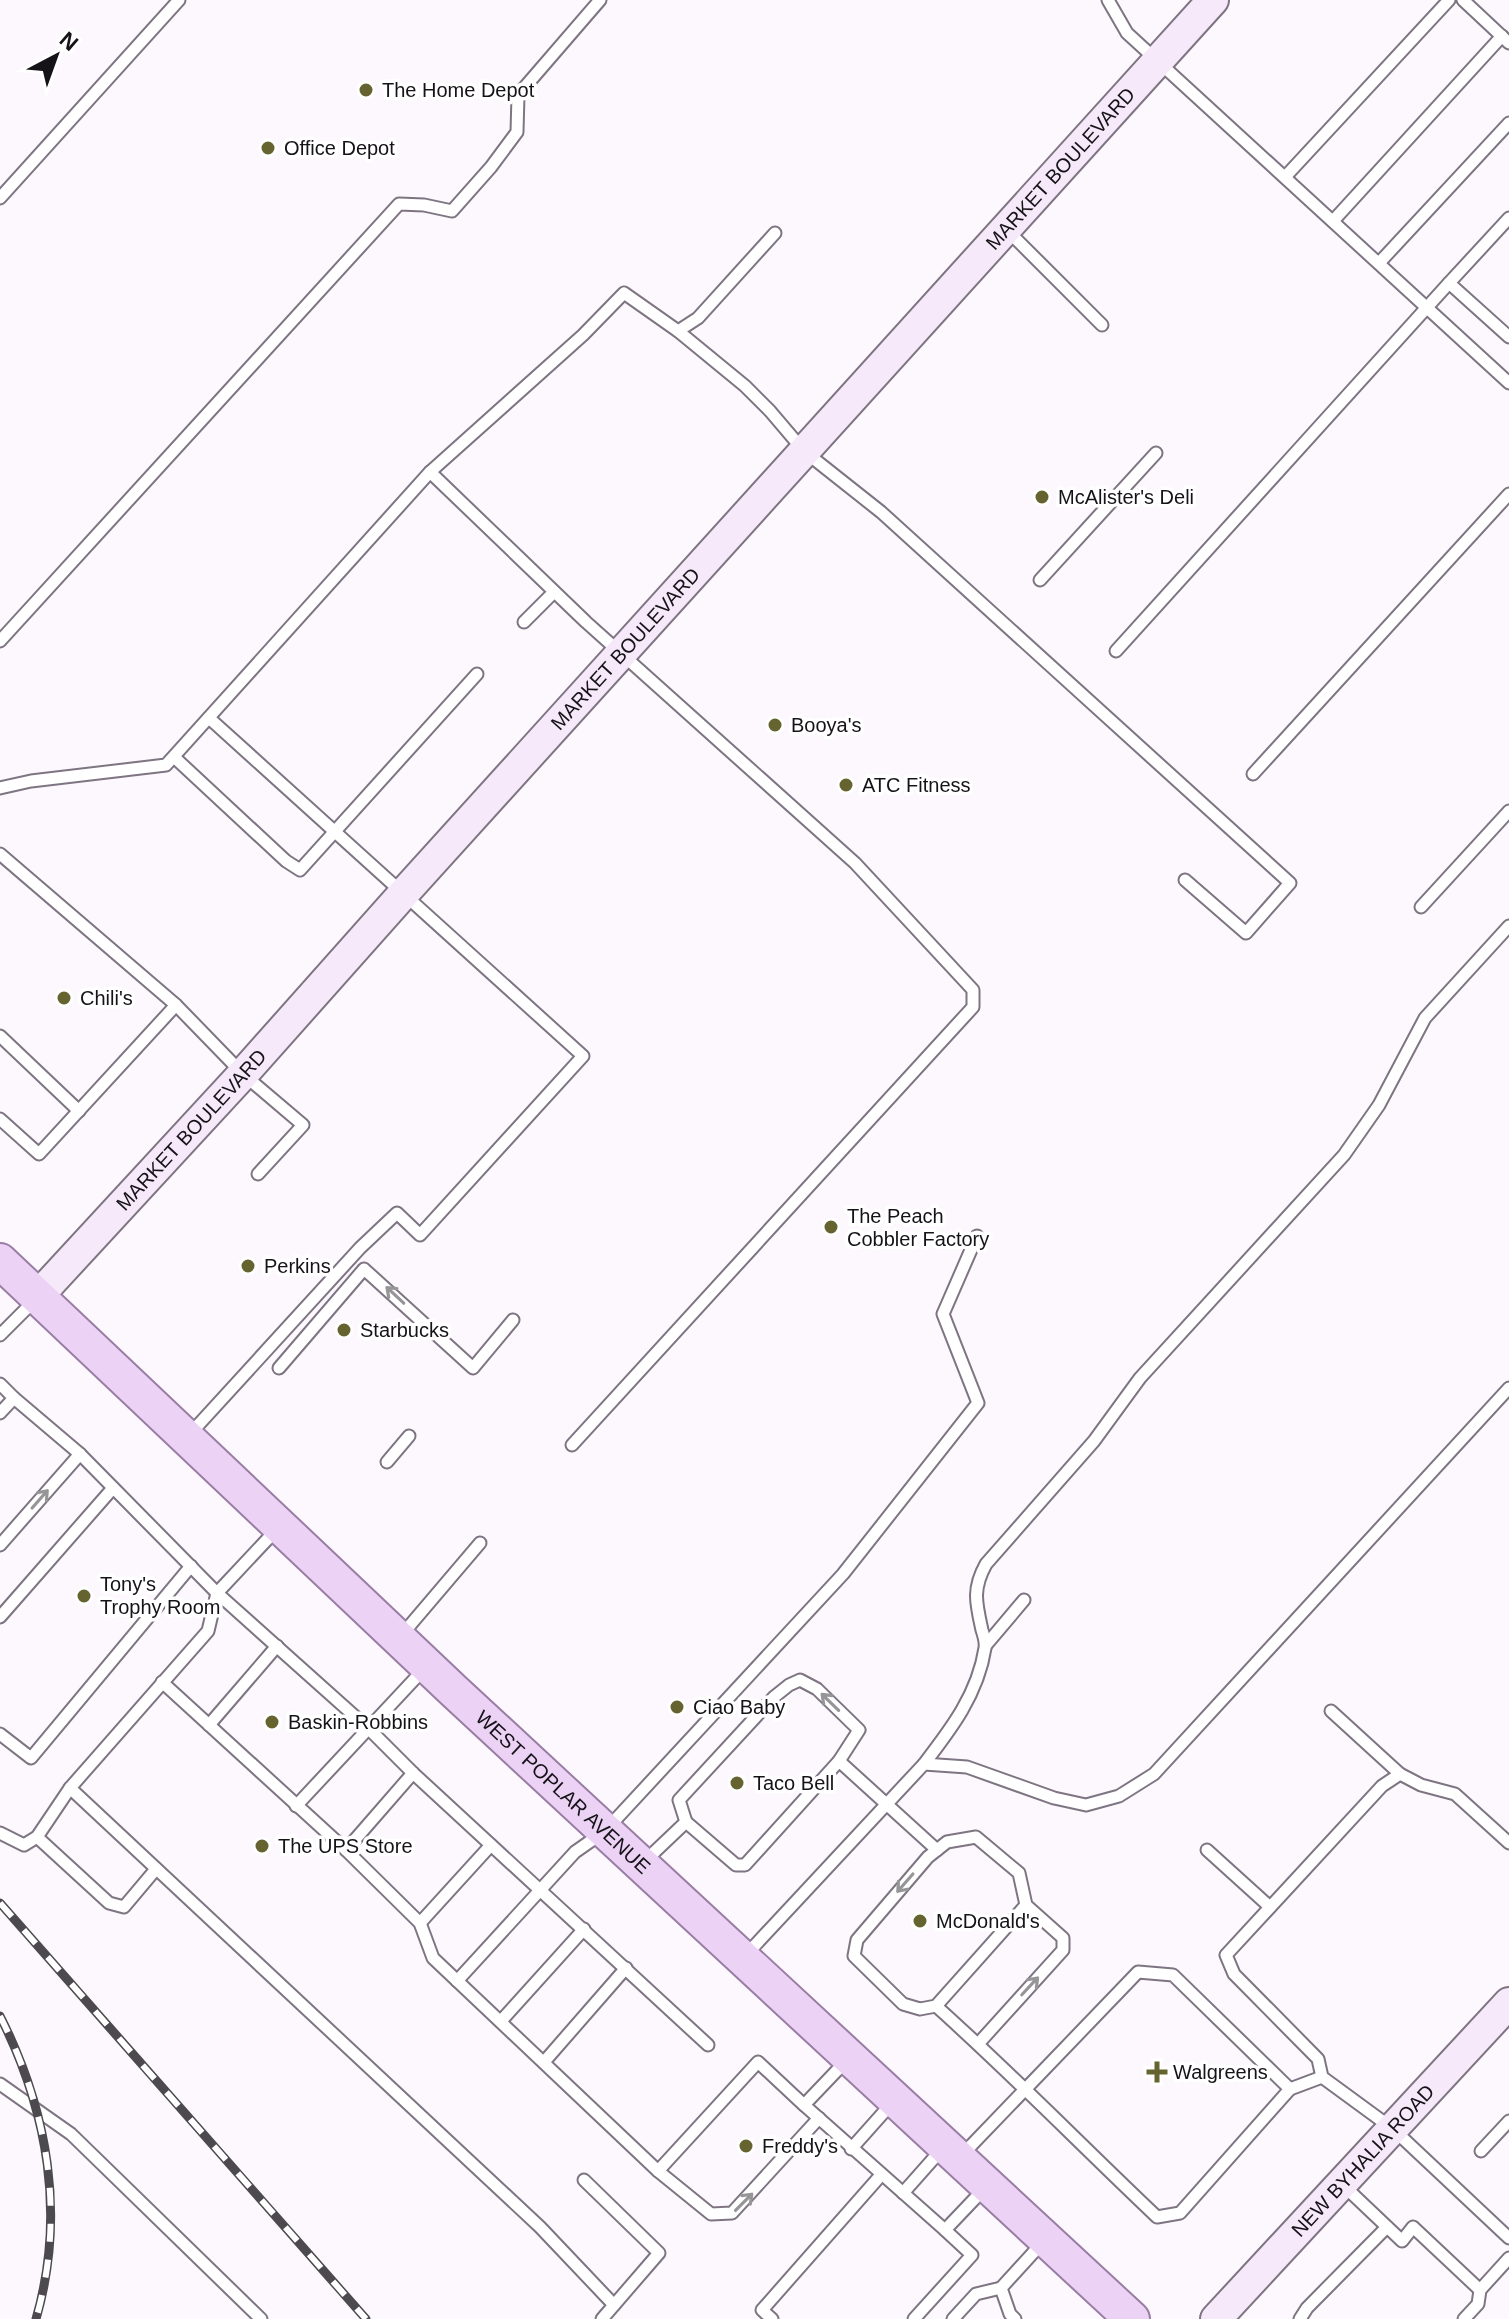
<svg xmlns="http://www.w3.org/2000/svg" width="1509" height="2319" viewBox="0 0 1509 2319" font-family="Arial,sans-serif">
  <style>
    .lines { fill: none; stroke-linecap: round; stroke-linejoin: round }
    .lane-casing { stroke: #7e7482; stroke-width: 15 }
    .secondary-casing { stroke: #7e7482; stroke-width: 34 }
    .primary-casing { stroke: #997da4; stroke-width: 38 }
    .lane { stroke: #fff; stroke-width: 11 }
    .secondary { stroke: #f6e9fa; stroke-width: 30 }
    .primary { stroke: #ecd3f5; stroke-width: 34 }
    .rail-casing { stroke: #4d4a4f; stroke-width: 9 }
    .rail { stroke: #fff; stroke-width: 6; stroke-dasharray: 18; stroke-linecap: butt }
    .oneway { stroke: #969597 }
    .poi-dot { fill: #656431; stroke: #fff; stroke-width: 3 }
    .labels { text-anchor: middle; stroke-width: 7; stroke-linejoin: round; paint-order: stroke }
    .poi-label { font-size: 20px; fill: #161318; stroke: #fff; text-anchor: start }
    .street-label { font-size: 20px; fill: #161318; stroke: #fff }
  </style>
  <rect width="100%" height="100%" fill="#fcf8fe"/>
  <g class="lines">
    <defs>
      <g id="lane">
        <polyline points="1108,0 1127,33 1509,383"/>
        <polyline points="1463,0 1509,43"/>
        <polyline points="1285,177 1449,0"/>
        <polyline points="0,198 179,0"/>
        <polyline points="1509,218 1449,283 1509,337"/>
        <polyline points="1333,221 1502,36"/>
        <polyline points="1006,229 1102,325"/>
        <polyline points="1379,263 1509,123"/>
        <polyline points="678,331 698,318 775,233"/>
        <polyline points="430,472 586,622 855,863 973,990 973,1007 572,1445"/>
        <polyline points="1040,580 1156,453"/>
        <polyline points="524,622 554,592"/>
        <polyline points="0,641 399,204 424,205 452,211 491,167 517,132 518,95 600,0"/>
        <polyline points="1116,651 1449,283"/>
        <polyline points="174,757 286,861 300,870 477,674"/>
        <polyline points="1253,774 1509,494"/>
        <polyline points="0,788 31,781 166,765 430,472 583,335 624,293 678,331 745,386 770,411 804,451 881,512 1290,883 1246,933 1185,880"/>
        <polyline points="0,854 176,1005 243,1074 303,1125 258,1174"/>
        <polyline points="1421,907 1509,811"/>
        <polyline points="0,1036 79,1111"/>
        <polyline points="0,1119 39,1154 176,1005"/>
        <polyline points="0,1335 36,1299"/>
        <polyline points="279,1368 364,1269 473,1368 513,1320"/>
        <polyline points="0,1384 14,1398 0,1413"/>
        <polyline points="14,1398 80,1454 217,1593 208,1631 70,1788 540,2227 614,2305"/>
        <polyline points="190,1434 360,1248 397,1213 420,1235 583,1056 209,718"/>
        <polyline points="387,1462 409,1436"/>
        <polyline points="277,1529 217,1593 368,1728 413,1773 708,2045"/>
        <polyline points="0,1545 80,1454"/>
        <polyline points="0,1617 113,1488"/>
        <polyline points="400,1637 480,1543"/>
        <polyline points="986,1645 1024,1600"/>
        <polyline points="162,1682 346,1850 420,1923 433,1958 658,2171 758,2062 804,2105 846,2061"/>
        <polyline points="1331,1711 1400,1774"/>
        <polyline points="209,1725 277,1646"/>
        <polyline points="0,1734 31,1758 191,1566"/>
        <path d="M924 1764C951 1729 978 1694 985 1648 986 1642 984 1636 982 1630 976 1603 972 1589 986 1564L1094 1441 1140 1378 1344 1155 1379 1105 1425 1018 1509 926"/>
        <polyline points="296,1806 424,1669"/>
        <polyline points="686,1822 679,1800 774,1697 789,1685 800,1680 817,1689 859,1730 839,1761"/>
        <polyline points="0,1833 24,1845 37,1837 70,1788"/>
        <polyline points="37,1837 109,1903 124,1907 156,1869"/>
        <polyline points="1509,1843 1455,1794 1421,1785 1400,1774 1382,1786 1226,1955 1234,1974 1318,2059 1322,2077 1393,2129 1509,2238"/>
        <polyline points="346,1850 413,1773"/>
        <polyline points="1207,1850 1270,1907"/>
        <polyline points="645,1861 686,1822 736,1865 745,1865 839,1761 937,1850"/>
        <polyline points="420,1923 491,1845"/>
        <polyline points="745,1956 924,1764 967,1767 1054,1798 1086,1805 1119,1796 1154,1774 1509,1388"/>
        <polyline points="457,1981 575,1852 605,1831 843,1574 978,1403 943,1314 977,1236"/>
        <path d="M936 2006C1012 2074 1083 2147 1157 2217L1180 2213 1290 2089 1173 1975 1138 1972 962 2155"/>
        <polyline points="501,2021 584,1929"/>
        <polyline points="978,2044 1063,1950 1063,1938 1026,1905 1019,1873 976,1837 947,1842 928,1857 857,1940 854,1956 903,2004 920,2009 936,2006 1026,1905"/>
        <polyline points="544,2062 626,1968"/>
        <polyline points="0,2084 71,2134 261,2319"/>
        <polyline points="1290,2089 1322,2077"/>
        <polyline points="804,2105 945,2230 984,2189"/>
        <polyline points="851,2149 892,2103"/>
        <polyline points="1481,2151 1509,2121"/>
        <polyline points="658,2171 711,2214 732,2213 819,2118"/>
        <polyline points="584,2180 659,2253 602,2319"/>
        <polyline points="1343,2185 1402,2241 1413,2227 1480,2290 1509,2258"/>
        <polyline points="903,2193 942,2149"/>
        <polyline points="772,2319 762,2310 881,2175"/>
        <polyline points="914,2319 972,2255 945,2230"/>
        <polyline points="953,2319 976,2294 1001,2288"/>
        <polyline points="1015,2319 1010,2314 1001,2288 1043,2242"/>
        <polyline points="1300,2319 1307,2308 1387,2227"/>
        <polyline points="1464,2319 1478,2304 1480,2290"/>
      </g>
      <g id="secondary">
        <path id="s1" d="M38 1296 243 1074 404 893 1213 0"/>
        <path id="s2" d="M1216 2319 1509 2003"/>
      </g>
      <g id="primary">
        <path id="s3" d="M0 1261 454 1691 1132 2319"/>
      </g>
    </defs>
    <use href="#lane" class="lane-casing"/>
    <use href="#secondary" class="secondary-casing"/>
    <use href="#primary" class="primary-casing"/>
    <use href="#lane" class="lane"/>
    <use href="#secondary" class="secondary"/>
    <use href="#primary" class="primary"/>
    <defs>
      <g id="rail">
        <polyline points="0,1903 366,2319"/>
        <path d="M0 2016C48 2111 66 2215 36 2319"/>
      </g>
    </defs>
    <use href="#rail" class="rail-casing"/>
    <use href="#rail" class="rail"/>
  </g>
  <defs><path id="oneway-shaft" d="M-6 0H5M1.5-3L5.5 0L1.5 3" fill="none" stroke-width="1.6" stroke-linecap="round" stroke-linejoin="round" transform="scale(2)"/></defs>
  <g class="oneway">
    <use href="#oneway-shaft" transform="translate(395 1295) rotate(-137)"/>
    <use href="#oneway-shaft" transform="translate(40 1499) rotate(-49)"/>
    <use href="#oneway-shaft" transform="translate(830 1702) rotate(-136)"/>
    <use href="#oneway-shaft" transform="translate(905 1883) rotate(131)"/>
    <use href="#oneway-shaft" transform="translate(1030 1986) rotate(-47)"/>
    <use href="#oneway-shaft" transform="translate(744 2202) rotate(-45)"/>
  </g>
  <g class="poi-dot">
    <circle cx="366" cy="90" r="8"/>
    <circle cx="268" cy="148" r="8"/>
    <circle cx="1042" cy="497" r="8"/>
    <circle cx="775" cy="725" r="8"/>
    <circle cx="846" cy="785" r="8"/>
    <circle cx="64" cy="998" r="8"/>
    <circle cx="831" cy="1227" r="8"/>
    <circle cx="248" cy="1266" r="8"/>
    <circle cx="344" cy="1330" r="8"/>
    <circle cx="84" cy="1596" r="8"/>
    <circle cx="677" cy="1707" r="8"/>
    <circle cx="272" cy="1722" r="8"/>
    <circle cx="737" cy="1783" r="8"/>
    <circle cx="262" cy="1846" r="8"/>
    <circle cx="920" cy="1921" r="8"/>
    <path d="M1153 2060h8v8h8v8h-8v8h-8v-8h-8v-8h8z"/>
    <circle cx="746" cy="2146" r="8"/>
  </g>
  <g class="labels">
    <g class="poi-label">
      <text x="382" y="97">The Home Depot</text>
      <text x="284" y="155">Office Depot</text>
      <text x="1058" y="504">McAlister's Deli</text>
      <text x="791" y="732">Booya's</text>
      <text x="862" y="792">ATC Fitness</text>
      <text x="80" y="1005">Chili's</text>
      <text x="847" y="1223">The Peach<tspan x="847" dy="23">Cobbler Factory</tspan></text>
      <text x="264" y="1273">Perkins</text>
      <text x="360" y="1337">Starbucks</text>
      <text x="100" y="1591">Tony's<tspan x="100" dy="23">Trophy Room</tspan></text>
      <text x="693" y="1714">Ciao Baby</text>
      <text x="288" y="1729">Baskin-Robbins</text>
      <text x="753" y="1790">Taco Bell</text>
      <text x="278" y="1853">The UPS Store</text>
      <text x="936" y="1928">McDonald's</text>
      <text x="1173" y="2079">Walgreens</text>
      <text x="762" y="2153">Freddy's</text>
    </g>
    <g class="street-label">
      <text dy="7" stroke="none"><textPath href="#s1" startOffset="1522">MARKET BOULEVARD</textPath></text>
      <text dy="7" stroke="none"><textPath href="#s1" startOffset="874">MARKET BOULEVARD</textPath></text>
      <text dy="7" stroke="none"><textPath href="#s1" startOffset="226">MARKET BOULEVARD</textPath></text>
      <text dy="7" stroke="none"><textPath href="#s3" startOffset="774">WEST POPLAR AVENUE</textPath></text>
      <text dy="7" stroke="none"><textPath href="#s2" startOffset="216">NEW BYHALIA ROAD</textPath></text>
    </g>
  </g>
  <g transform="translate(56 56) rotate(41)" stroke="#ffffff" stroke-width="6" paint-order="stroke">
  <path d="M0-6L14 30L0 20L-14 30Z" fill="#161318"/>
  <text y="-12" font-size="22" font-weight="bold" text-anchor="middle" fill="#161318">N</text>
  </g>
</svg>
